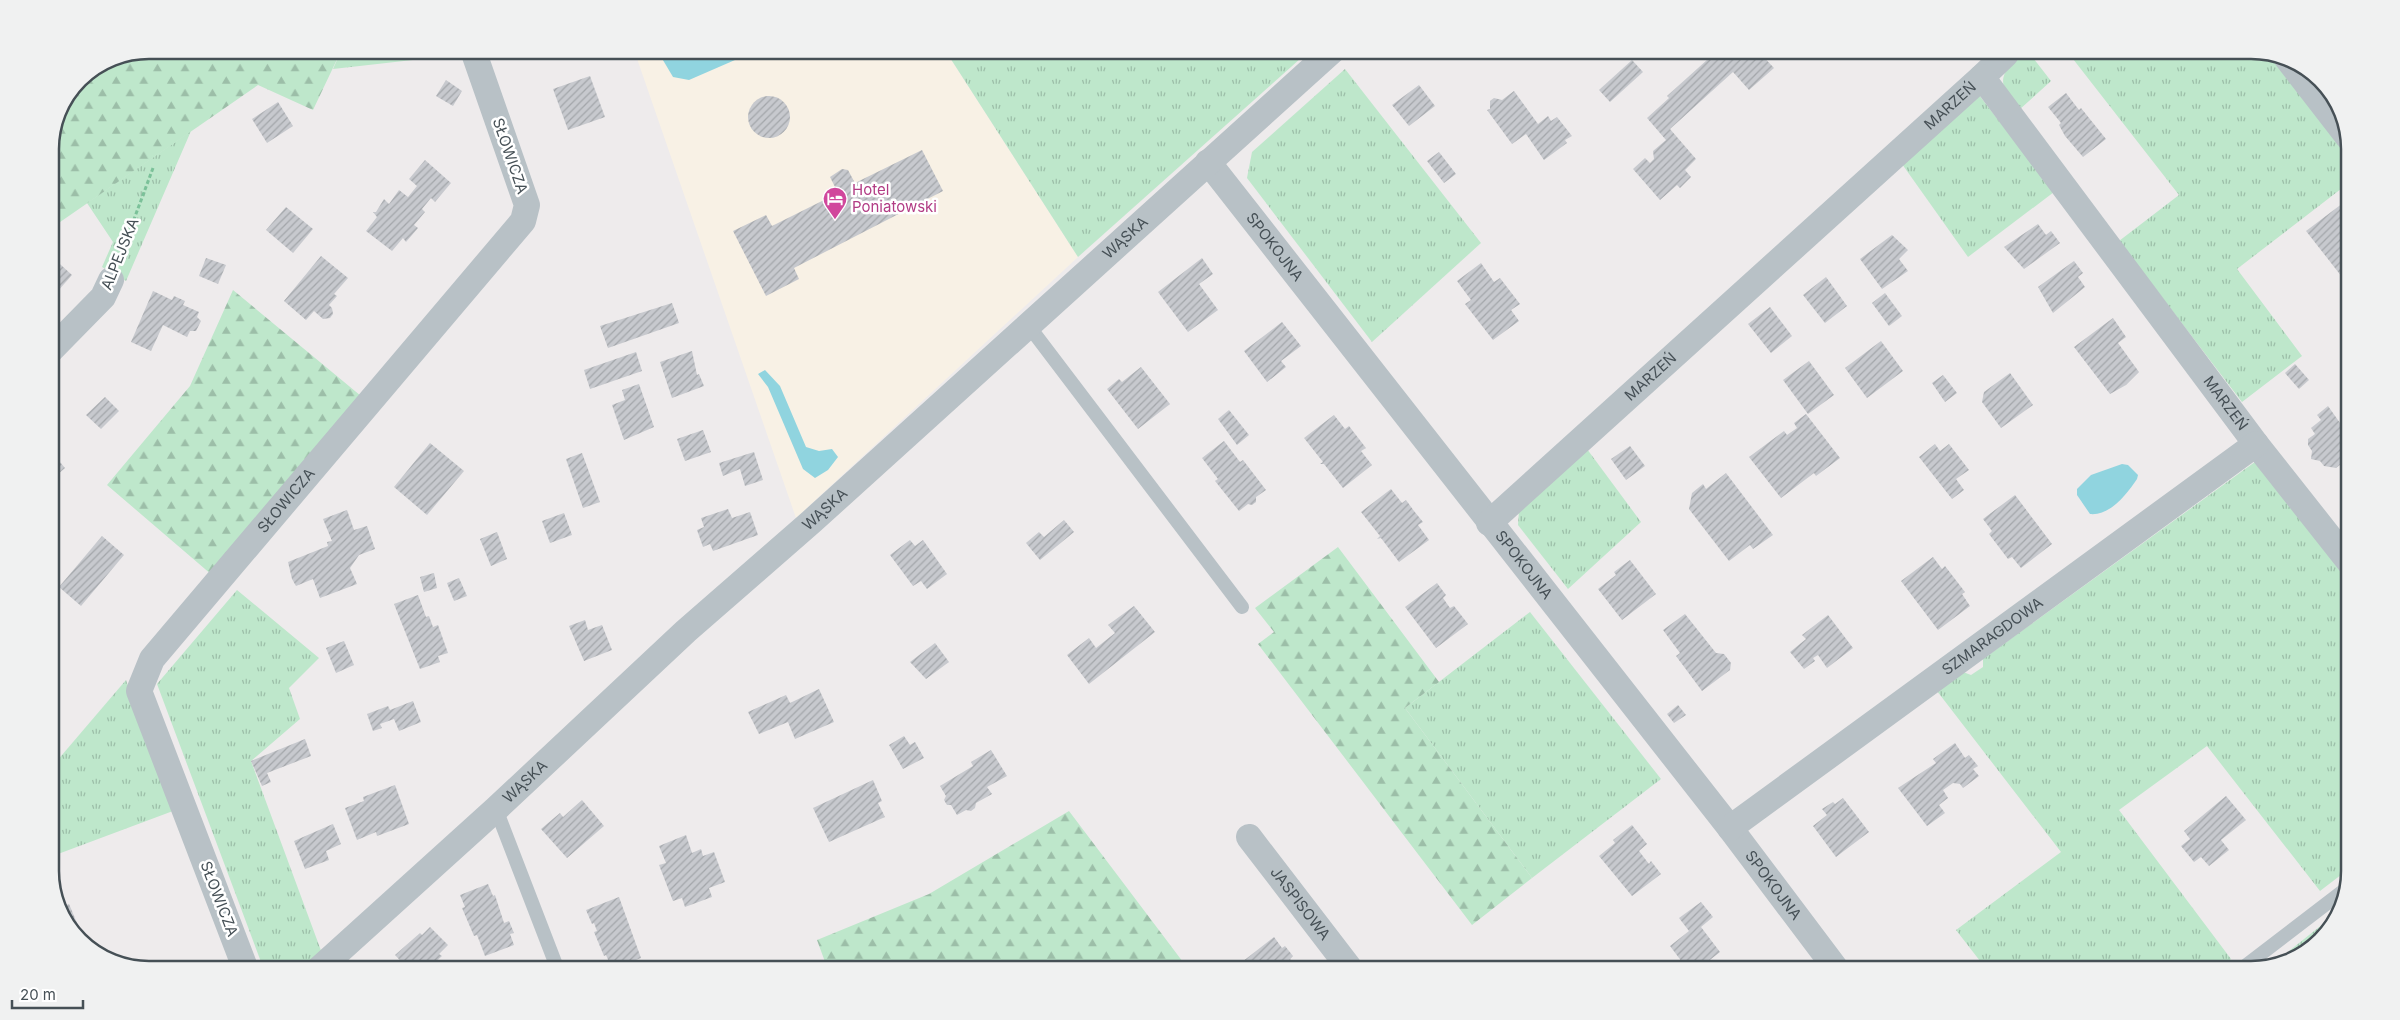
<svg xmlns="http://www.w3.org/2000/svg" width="2400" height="1020" viewBox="0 0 2400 1020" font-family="Inter,sans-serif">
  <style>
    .commercial { fill: #f8f1e5 }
    .grass { fill: url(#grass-tufts) }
    .forest { fill: url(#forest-firs) }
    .water { fill: #90d4df }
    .building { fill: url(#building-hatch) }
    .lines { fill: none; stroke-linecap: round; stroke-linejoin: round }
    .path { stroke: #7bc199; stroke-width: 3; stroke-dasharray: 4 2.5; stroke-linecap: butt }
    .lane { stroke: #b8c1c6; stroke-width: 14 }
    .street { stroke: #b8c1c6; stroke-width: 26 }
    .labels { text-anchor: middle; stroke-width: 5; stroke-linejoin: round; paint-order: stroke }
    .street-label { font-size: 15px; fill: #465056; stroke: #fff }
    .hotel-label { font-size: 15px; fill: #b23c85; stroke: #fff; text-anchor: start }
    .rim { fill: none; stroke: #465056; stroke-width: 2.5 }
  </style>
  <defs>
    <pattern id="grass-tufts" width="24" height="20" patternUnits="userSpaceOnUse" patternTransform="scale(1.25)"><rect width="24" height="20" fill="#bee7cb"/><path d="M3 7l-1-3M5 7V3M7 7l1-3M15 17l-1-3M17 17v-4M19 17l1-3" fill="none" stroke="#9cbea8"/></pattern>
    <pattern id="forest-firs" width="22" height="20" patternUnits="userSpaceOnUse" patternTransform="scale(1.25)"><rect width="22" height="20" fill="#bee7cb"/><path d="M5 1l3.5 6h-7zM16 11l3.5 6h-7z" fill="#9cbea8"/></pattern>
    <pattern id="building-hatch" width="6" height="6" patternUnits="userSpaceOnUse" patternTransform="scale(1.25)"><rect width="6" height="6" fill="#c7c9ce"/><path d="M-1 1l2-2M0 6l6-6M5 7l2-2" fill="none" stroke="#a3a6aa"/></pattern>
  </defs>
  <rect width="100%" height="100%" fill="#eeebec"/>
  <polygon class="commercial" points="634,50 945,50 1078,257 796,518"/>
  <g class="grass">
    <polygon points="370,50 477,50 457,55 333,69 340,53"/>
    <polygon points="945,50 1310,50 1078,257"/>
    <path d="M2027 50 2051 81 2019 110C2015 103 2009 97 2005 89 1997 74 2016 57 2027 50Z"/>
    <polygon points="2066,50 2251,50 2270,54 2350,159 2350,182 2237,269 2302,356 2242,402 2119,241 2179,195"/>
    <polygon points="1345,69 1481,243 1372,342 1247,178 1252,152"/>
    <polygon points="1979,95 2054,192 1968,257 1902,164"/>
    <polygon points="191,131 126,281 102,267 113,242 87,203"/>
    <polygon points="1587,449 1641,522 1568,589 1518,525 1519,510"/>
    <polygon points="2259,459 2350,578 2350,868 2320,891 2207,746 2119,810 2231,959 2217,970 1987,970 1956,930 2061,852 1937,691 1963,672 1971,675 1983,667 1983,659"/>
    <polygon points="237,590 319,658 289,688 300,719 251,761 323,956 308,970 264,970 157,684"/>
    <polygon points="1530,612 1661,779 1532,878 1405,708"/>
    <polygon points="126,680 173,811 50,857 50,769"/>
    <polygon points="2343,908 2306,953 2294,957 2289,951"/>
  </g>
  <g class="forest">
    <polygon points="149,50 370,50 340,53 313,110 258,85 50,229 50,143 60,105 79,79 111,57"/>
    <polygon points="233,290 361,396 212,575 107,485 190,386"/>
    <polygon points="1338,547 1439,682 1405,708 1532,878 1472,925 1258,644 1274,632 1255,608"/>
    <polygon points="1069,811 1189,970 828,970 817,940 929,894"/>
  </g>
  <g class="water">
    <polygon points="657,50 758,50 689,80 673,77"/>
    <polygon points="765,370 780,386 806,447 819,451 832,449 838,457 828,470 815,478 803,469 768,387 758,374"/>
    <path d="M2122 464 2128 465 2138 475 2137 479C2127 494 2110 516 2090 514L2077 495V489L2091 475Z"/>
  </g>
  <g class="building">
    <polygon points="1718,50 1757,50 1774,68 1749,90 1733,72 1670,129 1696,159 1685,170 1691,177 1680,188 1677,185 1660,200 1633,169 1645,158 1650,163 1654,159 1653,151 1666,140 1647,118 1669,98 1667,96"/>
    <polygon points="1632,60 1643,72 1610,102 1599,90"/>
    <polygon points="590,76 605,117 568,130 553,89"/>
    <polygon points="446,80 462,91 453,106 436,96"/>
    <polygon points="1419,85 1435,106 1409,126 1392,105"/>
    <polygon points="1514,91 1538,124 1548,116 1551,121 1557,117 1572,136 1565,140 1567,143 1544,160 1526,134 1512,144 1487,110 1490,109 1490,101 1494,98 1502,100"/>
    <polygon points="2066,93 2079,110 2081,108 2106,139 2083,157 2065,136 2059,125 2061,123 2048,107"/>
    <circle cx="769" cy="117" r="21"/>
    <polygon points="278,102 293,126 267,143 252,119"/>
    <polygon points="922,150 943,191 794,268 799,279 766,296 733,231 766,215 772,226 838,193 830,177 842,169 848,170 855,183"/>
    <polygon points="1439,152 1456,174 1444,183 1427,161"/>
    <polygon points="425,160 451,183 435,202 431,198 422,209 425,212 414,225 418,228 406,242 403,238 392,251 366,231 377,217 373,212 376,212 384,199 389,204 399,190 408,197 417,186 409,179"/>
    <polygon points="2347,200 2350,203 2350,271 2342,277 2306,231"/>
    <polygon points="286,207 313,229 293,253 266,230"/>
    <polygon points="2038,224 2046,235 2051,231 2060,243 2024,269 2004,247"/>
    <polygon points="1892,235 1908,250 1899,259 1908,271 1882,289 1860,259"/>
    <polygon points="50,255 72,275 50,300"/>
    <polygon points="321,256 348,278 334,294 337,296 329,305 332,308 333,314 330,318 323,319 314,311 306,320 284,301"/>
    <polygon points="206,258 226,265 218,284 199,276"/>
    <polygon points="1202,258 1213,274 1199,284 1218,310 1188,332 1158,292"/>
    <polygon points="2074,261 2083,273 2078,277 2085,287 2053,313 2038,287"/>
    <polygon points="1481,263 1494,282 1500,278 1520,304 1511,310 1519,321 1493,340 1465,304 1471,300 1457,281"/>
    <polygon points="1826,277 1847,306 1825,323 1803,295"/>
    <polygon points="153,291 172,300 174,296 185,301 183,305 199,312 197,317 201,321 196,331 190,331 187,337 163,325 151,351 131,342"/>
    <polygon points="1885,293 1902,316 1889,326 1872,303"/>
    <polygon points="672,303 679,323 608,348 600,326"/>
    <polygon points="1770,307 1792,336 1771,353 1748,324"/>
    <polygon points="2113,318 2126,337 2118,343 2139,372 2126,385 2110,394 2074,347"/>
    <polygon points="1282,322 1301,346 1281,361 1286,367 1267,382 1244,351"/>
    <polygon points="1881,341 1903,371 1867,398 1845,368"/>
    <polygon points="692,351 697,375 699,374 704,386 672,398 660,362"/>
    <polygon points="636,352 642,371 590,389 584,370"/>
    <polygon points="1809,361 1834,395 1808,414 1783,380"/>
    <polygon points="2295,364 2309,380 2299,389 2285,373"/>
    <polygon points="1141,367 1170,404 1138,429 1107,389 1119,379 1122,382"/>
    <polygon points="2010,373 2033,405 2001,428 1982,402 1984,392"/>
    <polygon points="1943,375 1957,393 1945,402 1932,383"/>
    <polygon points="639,384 654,427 624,440 612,405 625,400 622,390"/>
    <polygon points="105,397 119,411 101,429 86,415"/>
    <polygon points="2328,406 2350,437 2350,457 2336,468 2324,466 2320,461 2311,459 2312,451 2308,445 2308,439 2315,434 2311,428 2321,420 2317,415"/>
    <polygon points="1229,410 1249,435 1237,445 1218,419"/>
    <polygon points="1806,414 1840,458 1816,476 1814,473 1781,498 1749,457 1784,431 1787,435 1797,428 1794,423"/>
    <polygon points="1334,415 1345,429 1349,426 1366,448 1361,451 1372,465 1343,488 1324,464 1320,464 1323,462 1304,438"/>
    <polygon points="703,430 711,452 685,461 677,439"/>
    <polygon points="1224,441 1240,462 1243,460 1266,490 1256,497 1256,502 1252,505 1248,504 1239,511 1215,481 1218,479 1202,458"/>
    <polygon points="430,443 464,471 427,515 394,487"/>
    <polygon points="1935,444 1940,451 1949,444 1969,470 1956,479 1964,490 1952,499 1919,457"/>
    <polygon points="1630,446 1645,466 1626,480 1611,459"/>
    <polygon points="754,452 763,480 745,486 740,469 723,476 719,463"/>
    <polygon points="582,453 600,502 583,508 566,459"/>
    <polygon points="54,455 65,468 50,481 50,459"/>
    <polygon points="1726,473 1773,535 1753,549 1750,545 1729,561 1689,509 1692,493 1703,484 1706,489"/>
    <polygon points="1391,489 1402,503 1406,500 1414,511 1423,522 1418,525 1429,540 1399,562 1381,538 1377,539 1380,536 1361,512"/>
    <polygon points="2015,495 2052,544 2021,568 2012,557 2008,559 1989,534 1992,531 1983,519"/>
    <polygon points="728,509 732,518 750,512 758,535 713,551 710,544 703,547 697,530 704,527 701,518"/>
    <polygon points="347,510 354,530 367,526 375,549 359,555 350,568 357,584 320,598 313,579 296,586 292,579 288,562 328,546 327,542 332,541 323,519"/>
    <polygon points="564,513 572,535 550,543 542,521"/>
    <polygon points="1064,520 1074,532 1040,560 1026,543 1039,532 1044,537"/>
    <polygon points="497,532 507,559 491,566 480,539"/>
    <polygon points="102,536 124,555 81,606 59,587"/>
    <polygon points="910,540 915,546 923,540 947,574 927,589 921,581 913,586 890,555"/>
    <polygon points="1933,557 1942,569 1945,566 1965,592 1962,594 1970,606 1938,630 1901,581"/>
    <polygon points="1630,560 1656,594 1622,620 1598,589 1616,575 1614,572"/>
    <polygon points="434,573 437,588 424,592 420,577"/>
    <polygon points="459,578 467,596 454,601 447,583"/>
    <polygon points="1437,583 1446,595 1443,598 1450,608 1454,606 1468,624 1436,648 1405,607"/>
    <polygon points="418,595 426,617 429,616 433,627 438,625 448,653 438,656 440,662 420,669 394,604"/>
    <polygon points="1134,606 1155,632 1089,684 1067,655 1089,638 1096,648 1115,633 1108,625"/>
    <polygon points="1685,614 1716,653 1724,654 1731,663 1730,670 1702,691 1676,656 1680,653 1663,630"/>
    <polygon points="1828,615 1853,648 1827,668 1818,655 1813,658 1815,661 1804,669 1790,652 1806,639 1802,635"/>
    <polygon points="585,620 588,630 602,625 612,650 584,661 569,626"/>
    <polygon points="344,641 354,665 336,673 326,648"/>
    <polygon points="935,643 949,662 926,679 910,662"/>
    <polygon points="819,689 834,722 795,739 788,722 759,734 748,712 786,695 790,703"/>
    <polygon points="413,701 421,722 399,731 394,719 380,724 382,728 373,731 367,714 388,706 390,710"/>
    <polygon points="1678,705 1686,715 1674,723 1667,714"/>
    <polygon points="904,736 910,745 915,742 924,758 903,769 889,745"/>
    <polygon points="305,739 311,756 267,773 271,782 262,786 251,761"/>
    <polygon points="1955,743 1965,758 1969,755 1978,766 1973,769 1979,776 1963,788 1960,784 1953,783 1943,790 1948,798 1939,805 1945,813 1927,826 1898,788 1936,763 1933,759"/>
    <polygon points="991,750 1007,776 987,787 992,794 976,803 975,808 971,811 966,810 957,815 951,805 947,805 944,800 946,796 940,786 973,766 971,762"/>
    <polygon points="873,780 882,801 878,803 885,817 829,842 813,808"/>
    <polygon points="395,785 409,824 377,836 376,832 357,840 345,808 364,801 363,797"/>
    <polygon points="2226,796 2246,820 2221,840 2229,850 2209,866 2201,857 2194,862 2181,846 2190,839 2184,831"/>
    <polygon points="1843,798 1869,832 1836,857 1813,826 1827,815 1822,809 1833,802 1835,804"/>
    <polygon points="582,800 604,826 567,858 541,829 560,813 563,817"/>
    <polygon points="333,824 341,844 326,851 329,860 305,869 294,841"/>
    <polygon points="1632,825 1647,844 1639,851 1649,864 1651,861 1661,874 1632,896 1599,856 1615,843 1613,840"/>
    <polygon points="686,835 692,853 701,849 703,856 714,852 725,882 709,888 712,897 685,907 682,898 673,901 659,865 666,863 659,846"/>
    <polygon points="488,884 493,896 495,895 504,923 509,921 514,933 510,934 514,945 485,956 477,935 474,936 462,908 465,907 460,895"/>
    <polygon points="619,897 641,958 612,969 606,955 604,956 594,932 597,931 594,923 592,924 586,910"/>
    <polygon points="1701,902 1713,917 1701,927 1720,952 1697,970 1688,970 1670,946 1689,931 1679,918"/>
    <polygon points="69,904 82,935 78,937 70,931 61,907"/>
    <polygon points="430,927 448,945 439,954 442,956 427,970 409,970 395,955 420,933 422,935"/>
    <polygon points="1274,937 1282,948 1285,946 1293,956 1290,959 1297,968 1300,966 1304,970 1248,970 1242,962"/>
  </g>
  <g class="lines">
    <polyline class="path" points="120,257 153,168"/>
    <g class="lane">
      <polyline points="1028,325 1242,607"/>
      <polyline points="496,809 558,970"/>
      <polyline points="2240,970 2347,888"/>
    </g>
    <g class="street">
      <polyline points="2286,57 2348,137"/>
      <polyline points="1982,77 2006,54"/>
      <path id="s1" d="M1208 162 1730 828 1837 970"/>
      <polyline points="50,351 103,297 111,280"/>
      <path id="s2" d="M1489 523 1982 77 2256 444 2350 563"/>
      <path id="s3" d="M1730 828 2256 444"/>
      <path id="s4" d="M1249 837 1351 970"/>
      <path id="s5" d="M246 970 139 691 152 659 523 221 527 205 475 56"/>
      <path id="s6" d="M318 970 496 809 686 631 811 522 1333 50"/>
    </g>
  </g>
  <defs>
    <symbol id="hotel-pin" viewBox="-11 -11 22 30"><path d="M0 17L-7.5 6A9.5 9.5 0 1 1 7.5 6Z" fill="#d1479c" stroke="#fff"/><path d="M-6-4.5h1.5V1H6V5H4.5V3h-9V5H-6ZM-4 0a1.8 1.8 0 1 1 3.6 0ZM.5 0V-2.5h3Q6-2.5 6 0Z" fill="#fff"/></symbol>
  </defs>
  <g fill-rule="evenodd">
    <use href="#hotel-pin" x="821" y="185" width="28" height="38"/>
  </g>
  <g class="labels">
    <g class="street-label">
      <text dy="5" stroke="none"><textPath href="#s2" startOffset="622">MARZEŃ</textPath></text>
      <text transform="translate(510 156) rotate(71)" y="5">SŁOWICZA</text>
      <text dy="5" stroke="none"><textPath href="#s6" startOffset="1090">WĄSKA</textPath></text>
      <text dy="5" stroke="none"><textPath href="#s1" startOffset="108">SPOKOJNA</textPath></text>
      <text transform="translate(120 254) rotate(-68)" y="5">ALPEJSKA</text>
      <text dy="5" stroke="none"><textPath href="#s2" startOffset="218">MARZEŃ</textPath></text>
      <text dy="5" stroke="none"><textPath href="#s2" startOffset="1072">MARZEŃ</textPath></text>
      <text dy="5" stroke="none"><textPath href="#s5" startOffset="541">SŁOWICZA</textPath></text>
      <text dy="5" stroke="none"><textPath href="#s6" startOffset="685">WĄSKA</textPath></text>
      <text dy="5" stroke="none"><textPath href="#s1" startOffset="512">SPOKOJNA</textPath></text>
      <text dy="5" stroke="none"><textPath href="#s3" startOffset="325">SZMARAGDOWA</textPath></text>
      <text dy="5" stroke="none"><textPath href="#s6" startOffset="280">WĄSKA</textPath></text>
      <text dy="5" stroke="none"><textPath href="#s1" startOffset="918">SPOKOJNA</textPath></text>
      <text transform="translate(219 899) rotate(69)" y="5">SŁOWICZA</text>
      <text dy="5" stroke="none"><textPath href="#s4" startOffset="84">JASPISOWA</textPath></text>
    </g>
    <g class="hotel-label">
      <text x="852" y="195">Hotel<tspan x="852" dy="17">Poniatowski</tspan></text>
    </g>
  </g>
  <path d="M0 0H2400V1020H0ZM149 59H2251A90 90 0 0 1 2341 149V871A90 90 0 0 1 2251 961H149A90 90 0 0 1 59 871V149A90 90 0 0 1 149 59Z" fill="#f0f1f1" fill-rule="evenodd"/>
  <path class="rim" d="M149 59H2251A90 90 0 0 1 2341 149V871A90 90 0 0 1 2251 961H149A90 90 0 0 1 59 871V149A90 90 0 0 1 149 59Z"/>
  <path d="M12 1000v8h71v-8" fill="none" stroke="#465056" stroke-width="2.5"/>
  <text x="20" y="1000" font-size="15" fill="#465056" stroke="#ffffff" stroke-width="4" paint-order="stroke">20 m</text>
</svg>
